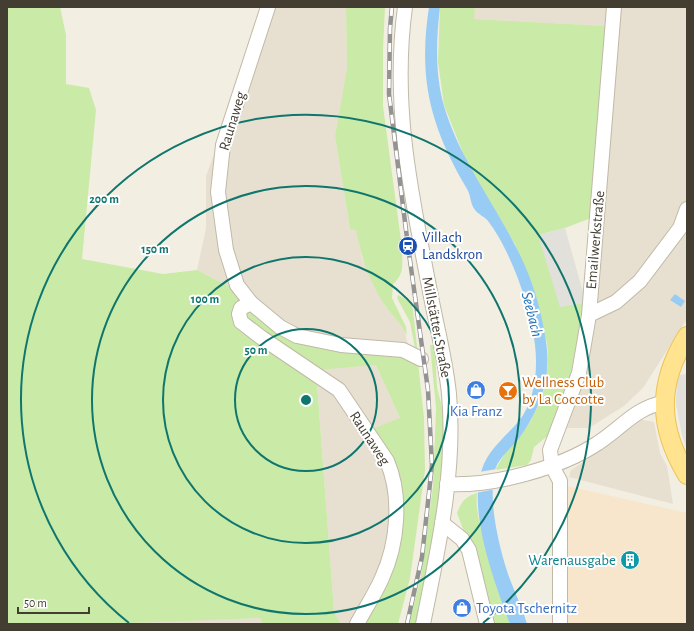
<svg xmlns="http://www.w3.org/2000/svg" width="694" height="631" viewBox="0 0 694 631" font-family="'Alegreya Sans',sans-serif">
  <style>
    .residential { fill: #e7e0d0 }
    .commercial { fill: #f7e6cb }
    .green { fill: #caeaa7 }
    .parking { fill: #e2e0db }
    .water { fill: #99ccf5 }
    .pier { fill: #f3eee2 }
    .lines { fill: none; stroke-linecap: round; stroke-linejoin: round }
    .minor-casing { stroke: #c1b9a7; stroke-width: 16 }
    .major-casing { stroke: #ecc457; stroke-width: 20 }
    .minor { stroke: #fff; stroke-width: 14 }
    .major { stroke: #ffe38f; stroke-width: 18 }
    .rail-casing { stroke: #939393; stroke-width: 4.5 }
    .rail { stroke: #fff; stroke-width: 3; stroke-dasharray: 9; stroke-linecap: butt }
    .ring { fill: none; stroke: #0f766e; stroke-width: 2 }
    .labels { text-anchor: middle; stroke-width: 4; stroke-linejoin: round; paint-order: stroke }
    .street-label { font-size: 15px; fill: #443e32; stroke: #fff }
    .transit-label { font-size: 15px; fill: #164399; stroke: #fff; text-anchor: start }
    .food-label { font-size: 15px; fill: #c56008; stroke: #fff; text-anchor: start }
    .shop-label { font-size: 15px; fill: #366cbe; stroke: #fff }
    .culture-label { font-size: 15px; fill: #0d838f; stroke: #fff; text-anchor: end }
    .water-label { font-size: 16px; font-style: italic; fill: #2574b7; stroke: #fff }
    .centre { fill: #0f766e; stroke: #fff; stroke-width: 2 }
    .ring-label { font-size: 12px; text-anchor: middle; font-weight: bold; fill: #0f766e; stroke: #fff; stroke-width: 4; stroke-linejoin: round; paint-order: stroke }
  </style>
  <rect width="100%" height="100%" fill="#f3eee2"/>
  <g class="residential">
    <polygon points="263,7 346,7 347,71 335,136 350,229 356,229 362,258 385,306 404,328 408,345 314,342 236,290 197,270 206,228 206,176 230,111"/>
    <polygon points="475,7 687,7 687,319 643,388 624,406 589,428 567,428 587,369 592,329 606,26 473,19"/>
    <polygon points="376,365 400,418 398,514 361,624 341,624 334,612 316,369"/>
    <polygon points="638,419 654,422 660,453 667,466 673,504 569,477 571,470 602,450"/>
    <polygon points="261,618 263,624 103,624 103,623"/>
  </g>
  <polygon class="commercial" points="567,486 687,513 687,624 568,624 565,490"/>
  <g class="green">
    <polygon points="7,7 60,7 66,35 66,84 89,88 96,110 82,259 163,274 197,270 236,290 263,320 408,357 418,362 424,418 425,470 410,578 398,624 361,624 398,514 370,430 400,418 376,365 316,370 334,612 341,624 263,624 260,618 103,624 7,624"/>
    <path d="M346 7H385L383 49V106L402 248C402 263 405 274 393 284L392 298 406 327 407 336C402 323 391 315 384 304 369 280 361 257 356 230L350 229 335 136 347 69Z"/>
    <polygon points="440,7 475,7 474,19 606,26 591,218 565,228 538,235 586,303 573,369 550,434 534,447 531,460 527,465 495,470 504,455 530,422 542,398 548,365 548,353 547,343 515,244 469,168 444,105 438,62"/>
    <polygon points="398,295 412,302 418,355 416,354 410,322 397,298"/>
    <polygon points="430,345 433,345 435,351 437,388 445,418 444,458 431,553 417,624 409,624 421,576 433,486 436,408"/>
    <path d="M477 493C475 511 481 529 486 547 493 573 501 599 510 624H491L472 553 457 513C461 502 466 496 477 493Z"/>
  </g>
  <g class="parking">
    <polygon points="565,228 586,303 560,307 538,235"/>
    <polygon points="687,374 687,449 682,435 676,404 677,375"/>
  </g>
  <g class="water">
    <path d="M429 7H440C436 40 435 74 444 106 460 160 495 204 519 253 533 281 542 312 546 342 552 379 539 412 517 441 510 449 498 459 495 470 488 500 498 542 507 571 513 589 522 606 527 624H510C495 584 467 510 482 469 488 450 505 437 518 422 535 402 538 370 535 345 531 308 511 251 488 221 485 217 479 215 475 210 470 204 471 195 467 189 430 126 418 79 429 7Z"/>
    <polygon points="675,294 685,301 681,307 670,300"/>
  </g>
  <polygon class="pier" points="497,469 496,489 475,493 479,472"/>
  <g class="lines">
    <defs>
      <g id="minor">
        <polyline points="268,7 223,145 218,192 226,250 237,285 251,303 280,327 297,336 341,345 403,350 421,359"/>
        <path d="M405 7C391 110 413 202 432 302 438 332 446 363 449 394 456 471 438 549 423 624"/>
        <path d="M251 303 241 308 239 314 241 322 262 338 339 390 387 461C402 496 398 543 382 578 375 594 365 609 357 624"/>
        <polyline points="589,315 616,302 640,281 680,228 687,209"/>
        <path d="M447 484C491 487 561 468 598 443 623 427 633 409 665 402"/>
        <polyline points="442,523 462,539 469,550 487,624"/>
        <polyline points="560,624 560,481 552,466 550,450 579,373 589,315 614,7"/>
      </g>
      <path id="major" d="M687 336C657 384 658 427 687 475"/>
    </defs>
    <use href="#minor" class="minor-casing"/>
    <use href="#major" class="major-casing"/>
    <use href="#minor" class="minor"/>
    <use href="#major" class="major"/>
    <defs>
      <polyline id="rail" points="392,7 390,28 389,94 408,246 428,390 432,465 422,557 407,624"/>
    </defs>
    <use href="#rail" class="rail-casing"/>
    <use href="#rail" class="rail"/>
  </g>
  <g class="ring">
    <circle cx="306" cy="400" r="71"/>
    <circle cx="306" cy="400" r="143"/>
    <circle cx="306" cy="400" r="214"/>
    <path d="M129 623A285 285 0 1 1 483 623"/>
  </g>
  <defs>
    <symbol id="station-disc" viewBox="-11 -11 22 22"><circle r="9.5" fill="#1a4fb4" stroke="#fff"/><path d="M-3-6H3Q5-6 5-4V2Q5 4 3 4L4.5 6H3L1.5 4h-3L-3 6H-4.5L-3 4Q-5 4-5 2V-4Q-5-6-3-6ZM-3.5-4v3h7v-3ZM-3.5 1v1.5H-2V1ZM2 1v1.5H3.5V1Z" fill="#fff"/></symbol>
    <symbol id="shop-disc" viewBox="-11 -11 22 22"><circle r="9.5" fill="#3f7fe0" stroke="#fff"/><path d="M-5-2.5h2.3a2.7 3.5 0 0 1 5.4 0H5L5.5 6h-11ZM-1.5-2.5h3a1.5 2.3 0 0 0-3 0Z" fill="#fff"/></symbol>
    <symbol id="bar-disc" viewBox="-11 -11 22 22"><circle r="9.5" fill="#e8710a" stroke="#fff"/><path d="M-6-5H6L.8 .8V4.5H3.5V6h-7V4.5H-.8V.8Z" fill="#fff"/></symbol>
    <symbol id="building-disc" viewBox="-11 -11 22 22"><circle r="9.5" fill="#0f9aa8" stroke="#fff"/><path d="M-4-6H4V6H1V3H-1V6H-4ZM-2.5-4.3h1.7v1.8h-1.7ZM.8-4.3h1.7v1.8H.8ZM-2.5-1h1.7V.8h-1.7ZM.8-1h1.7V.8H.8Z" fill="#fff"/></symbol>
  </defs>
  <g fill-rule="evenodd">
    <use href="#station-disc" x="397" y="235" width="22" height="22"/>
    <use href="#shop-disc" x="465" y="379" width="22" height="22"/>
    <use href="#bar-disc" x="497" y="380" width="22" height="22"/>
    <use href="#building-disc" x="619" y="549" width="22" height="22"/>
    <use href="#shop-disc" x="451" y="597" width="22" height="22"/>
  </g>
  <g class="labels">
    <g class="street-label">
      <text transform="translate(232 121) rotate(-73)" y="5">Raunaweg</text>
      <text transform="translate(595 240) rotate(-85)" y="5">Emailwerkstraße</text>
      <text transform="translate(437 327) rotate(79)" y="5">Millstätter Straße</text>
      <text transform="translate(370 438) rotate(57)" y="5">Raunaweg</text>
    </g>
    <g class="transit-label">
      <text x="422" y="242">Villach<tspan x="422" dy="17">Landskron</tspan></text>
    </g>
    <g class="food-label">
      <text x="522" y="387">Wellness Club<tspan x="522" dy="17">by La Coccotte</tspan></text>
    </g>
    <g class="shop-label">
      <text x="476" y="416">Kia Franz</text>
      <text x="476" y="613" text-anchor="start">Toyota Tschernitz</text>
    </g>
    <g class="culture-label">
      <text x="616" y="565">Warenausgabe</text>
    </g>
    <g class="water-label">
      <text transform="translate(533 314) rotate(76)" y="6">Seebach</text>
    </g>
  </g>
  <circle cx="306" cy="400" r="6" class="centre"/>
  <g class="ring-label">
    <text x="104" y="203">200 m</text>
    <text x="155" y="253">150 m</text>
    <text x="205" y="303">100 m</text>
    <text x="256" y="354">50 m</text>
  </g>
  <rect width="694" height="631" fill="none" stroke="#443e32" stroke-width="16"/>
  <path d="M18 607v6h71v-6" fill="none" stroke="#443e32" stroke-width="2"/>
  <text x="24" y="607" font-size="12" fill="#443e32" stroke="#ffffff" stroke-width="3" paint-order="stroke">50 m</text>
</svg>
